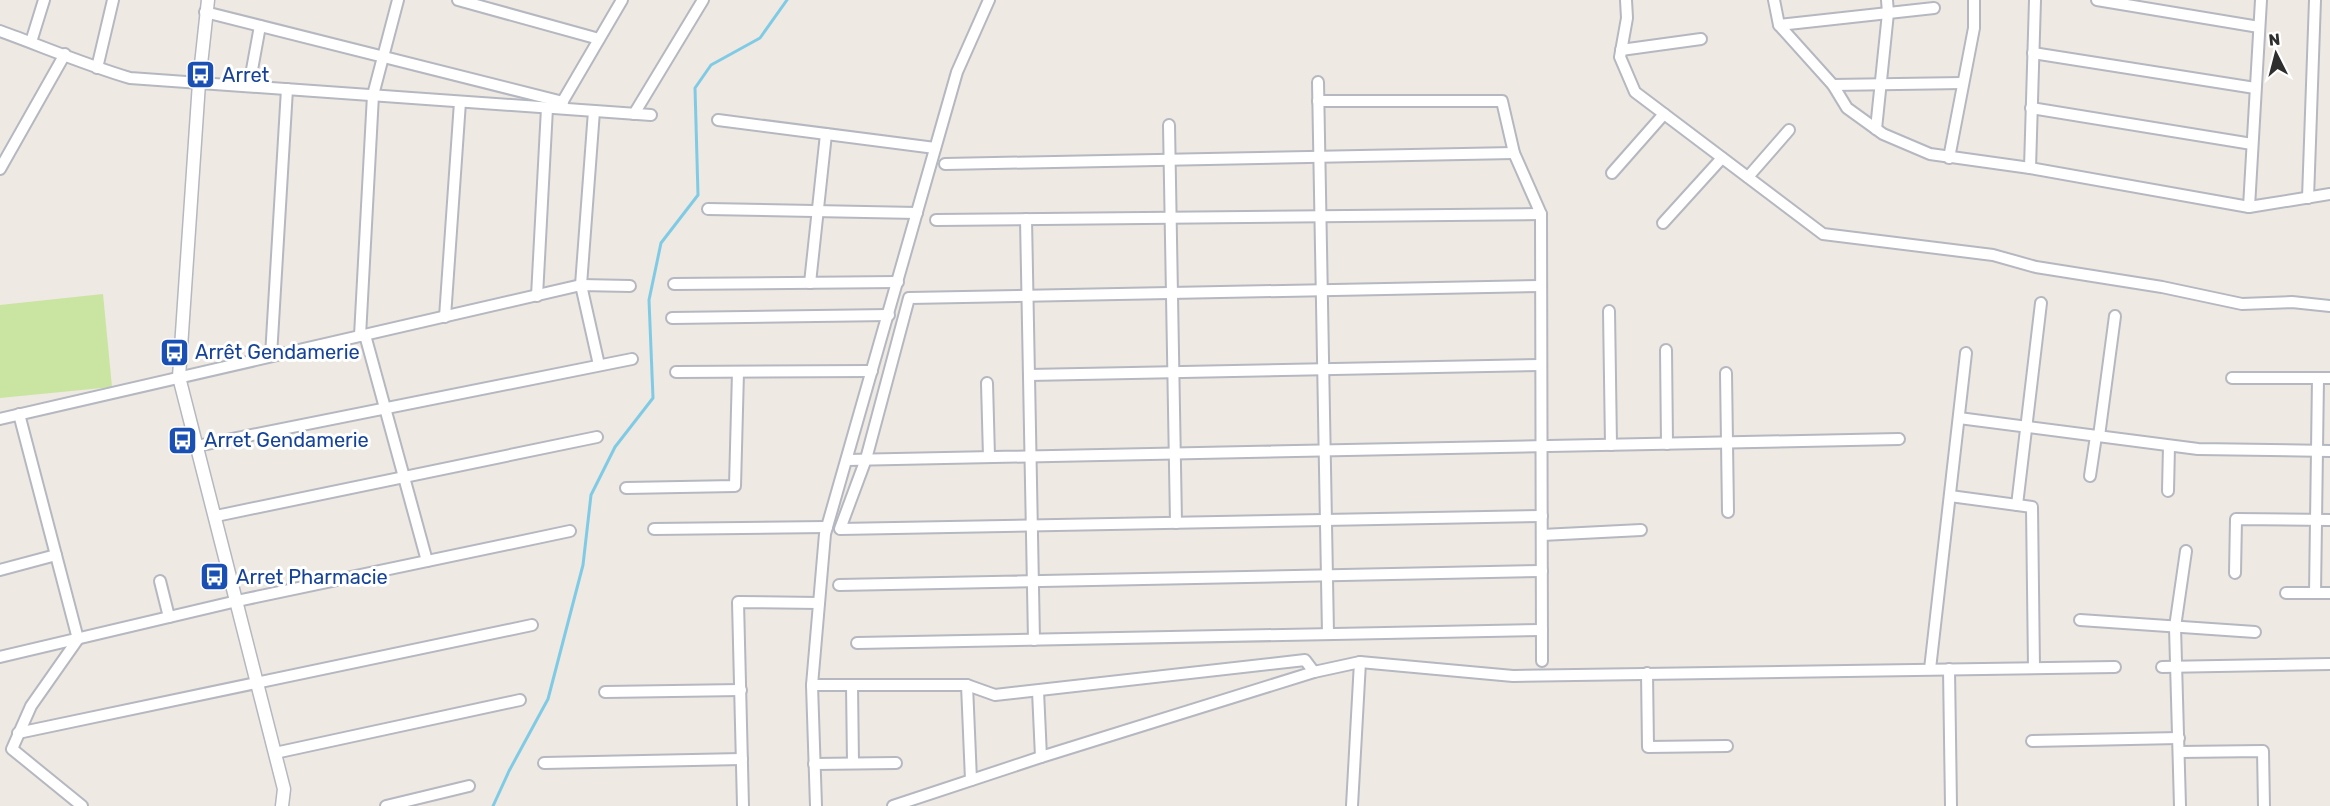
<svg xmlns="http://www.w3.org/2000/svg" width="2330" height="806" viewBox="0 0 2330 806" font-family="Rubik,sans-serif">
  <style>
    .pitch { fill: #c9e5a1 }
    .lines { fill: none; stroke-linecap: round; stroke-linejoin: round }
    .stream { stroke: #7fcbe6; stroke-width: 3 }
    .minor-casing { stroke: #b5b8c0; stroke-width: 14 }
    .tertiary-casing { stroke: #b5b8c0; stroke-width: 15 }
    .minor { stroke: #fff; stroke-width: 10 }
    .tertiary { stroke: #fff; stroke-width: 12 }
    .labels { text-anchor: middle; stroke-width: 6; stroke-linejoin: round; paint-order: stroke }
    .transit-label { font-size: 20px; fill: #164399; stroke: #fff; text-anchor: start }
  </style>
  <rect width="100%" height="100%" fill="#eee9e2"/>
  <polygon class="pitch" points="103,294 112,387 0,398 0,305"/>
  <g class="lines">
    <polyline class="stream" points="493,806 509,771 548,699 583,565 591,495 615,447 653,398 649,300 661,243 698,195 695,88 711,65 760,38 787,0"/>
    <defs>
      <g id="minor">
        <polyline points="458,0 599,39"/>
        <polyline points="1626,0 1627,18 1620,57 1635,92 1823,234 1993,255 2036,267 2162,287 2242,304 2292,302 2330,306"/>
        <polyline points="1774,0 1779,25 1833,85 1847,108 1883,134 1930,154 2030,168 2249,207 2330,194"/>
        <polyline points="2097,0 2259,27"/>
        <polyline points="205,12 563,102"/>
        <polyline points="1779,25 1934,8"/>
        <path d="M0 31C44 47 86 65 130 78L651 115"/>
        <polyline points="31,42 44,0"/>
        <polyline points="1621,50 1701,39"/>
        <polyline points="2033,53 2255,88"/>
        <polyline points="97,68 113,0"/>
        <polyline points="1318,82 1328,634"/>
        <polyline points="1833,85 1963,83"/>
        <polyline points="249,86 260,26"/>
        <polyline points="1318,101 1502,101 1514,153 1541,214 1542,661"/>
        <polyline points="560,106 622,0"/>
        <polyline points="2031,108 2252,144"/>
        <polyline points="594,111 581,285 599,365"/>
        <polyline points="634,114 703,0"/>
        <polyline points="718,120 935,148"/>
        <polyline points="1169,125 1176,523"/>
        <polyline points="1876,129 1888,13 1887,0"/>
        <polyline points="1949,158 1974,28 1974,0"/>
        <polyline points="945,164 1514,153"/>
        <polyline points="2030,168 2035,0"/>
        <polyline points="0,169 65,54"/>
        <polyline points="1612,173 1664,114"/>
        <polyline points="1748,177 1789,130"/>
        <polyline points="2308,198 2315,0"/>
        <polyline points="2249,207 2261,0"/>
        <polyline points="708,209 917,213"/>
        <polyline points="1026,219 1034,640"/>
        <polyline points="936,220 1541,214"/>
        <polyline points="1663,223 1722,158"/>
        <polyline points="810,283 826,134"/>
        <polyline points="674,284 898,282"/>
        <polyline points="1541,286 909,298 866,459 840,529 1542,516"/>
        <polyline points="537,296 547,108"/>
        <polyline points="1609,311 1611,445"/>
        <polyline points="445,317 460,102"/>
        <polyline points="672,318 889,315"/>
        <polyline points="365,335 427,561"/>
        <polyline points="360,336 373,95 398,0"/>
        <polyline points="1666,350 1667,444"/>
        <polyline points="271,356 287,89"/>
        <polyline points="676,372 872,371"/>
        <polyline points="1726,373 1728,512"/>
        <polyline points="1029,375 1541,365"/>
        <polyline points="2232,378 2330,378"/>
        <polyline points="987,383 989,457"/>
        <polyline points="19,414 78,639 31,706 12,749 82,806"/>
        <polyline points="1959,418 2198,449 2330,451"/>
        <polyline points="0,419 581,285 630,286"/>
        <polyline points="2099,436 2115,316"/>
        <polyline points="197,446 632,359"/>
        <polyline points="847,460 1899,439"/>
        <polyline points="2090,476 2096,436"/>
        <polyline points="626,488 735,486 738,372"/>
        <polyline points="2168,491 2169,446"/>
        <polyline points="1950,496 2032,507 2034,668"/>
        <polyline points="2017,505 2041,303"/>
        <polyline points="216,516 597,437"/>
        <polyline points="654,529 827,527"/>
        <polyline points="1542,535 1641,530"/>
        <polyline points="0,570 56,555"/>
        <polyline points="2235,573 2236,519 2330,520"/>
        <polyline points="160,581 169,617"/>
        <polyline points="839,585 1542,571"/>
        <polyline points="2286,593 2330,593"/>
        <polyline points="2315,593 2318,378"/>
        <polyline points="2080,620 2255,632"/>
        <polyline points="857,643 1542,630"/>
        <polyline points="0,657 237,601 570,531"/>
        <polyline points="2162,667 2330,664"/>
        <polyline points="1930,669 1966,353"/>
        <polyline points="1949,669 1951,806"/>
        <polyline points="1647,673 1648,747 1727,746"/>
        <polyline points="812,685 967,685 995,695 1305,660 1314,672"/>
        <polyline points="852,685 853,763"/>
        <polyline points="967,685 971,780"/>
        <polyline points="1038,691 1041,757"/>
        <polyline points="605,692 741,690"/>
        <polyline points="18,733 532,625"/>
        <polyline points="2032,741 2179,738"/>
        <polyline points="2179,752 2263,751 2264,806"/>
        <polyline points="275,753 520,700"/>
        <polyline points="544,763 742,759"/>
        <polyline points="814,764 896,763"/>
        <polyline points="386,806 469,786"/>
        <polyline points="743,806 738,602 819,603"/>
        <polyline points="816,806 812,685 825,534 957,72 989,0"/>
        <polyline points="893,806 1041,757 1314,672 1360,662 1513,676 2115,667"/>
        <polyline points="1352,806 1360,662"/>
        <polyline points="2180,806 2175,627 2186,551"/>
      </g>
      <polyline id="tertiary" points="208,0 199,83 179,377 284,789 282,806"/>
    </defs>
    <use href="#minor" class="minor-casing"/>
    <use href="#tertiary" class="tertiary-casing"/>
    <use href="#minor" class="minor"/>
    <use href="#tertiary" class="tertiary"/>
  </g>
  <defs>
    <symbol id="bus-square" viewBox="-11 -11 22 22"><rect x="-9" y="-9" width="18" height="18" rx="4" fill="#1a4fb4" stroke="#fff"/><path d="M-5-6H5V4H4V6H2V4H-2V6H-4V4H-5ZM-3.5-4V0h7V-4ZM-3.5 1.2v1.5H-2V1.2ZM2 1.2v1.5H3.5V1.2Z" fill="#fff"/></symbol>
  </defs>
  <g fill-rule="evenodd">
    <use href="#bus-square" x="184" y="58" width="33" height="33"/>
    <use href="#bus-square" x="158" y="336" width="33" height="33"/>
    <use href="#bus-square" x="166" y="424" width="33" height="33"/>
    <use href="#bus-square" x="198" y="560" width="33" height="33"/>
  </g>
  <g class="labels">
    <g class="transit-label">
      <text x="222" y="82">Arret</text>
      <text x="195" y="359">Arrêt Gendamerie</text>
      <text x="204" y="447">Arret Gendamerie</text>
      <text x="236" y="584">Arret Pharmacie</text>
    </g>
  </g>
  <g transform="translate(2276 54) rotate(354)" stroke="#ffffff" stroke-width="4.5" paint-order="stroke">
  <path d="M0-4.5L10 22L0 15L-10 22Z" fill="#2e2e2e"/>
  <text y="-9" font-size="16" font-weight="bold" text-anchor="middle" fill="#2e2e2e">N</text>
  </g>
</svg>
